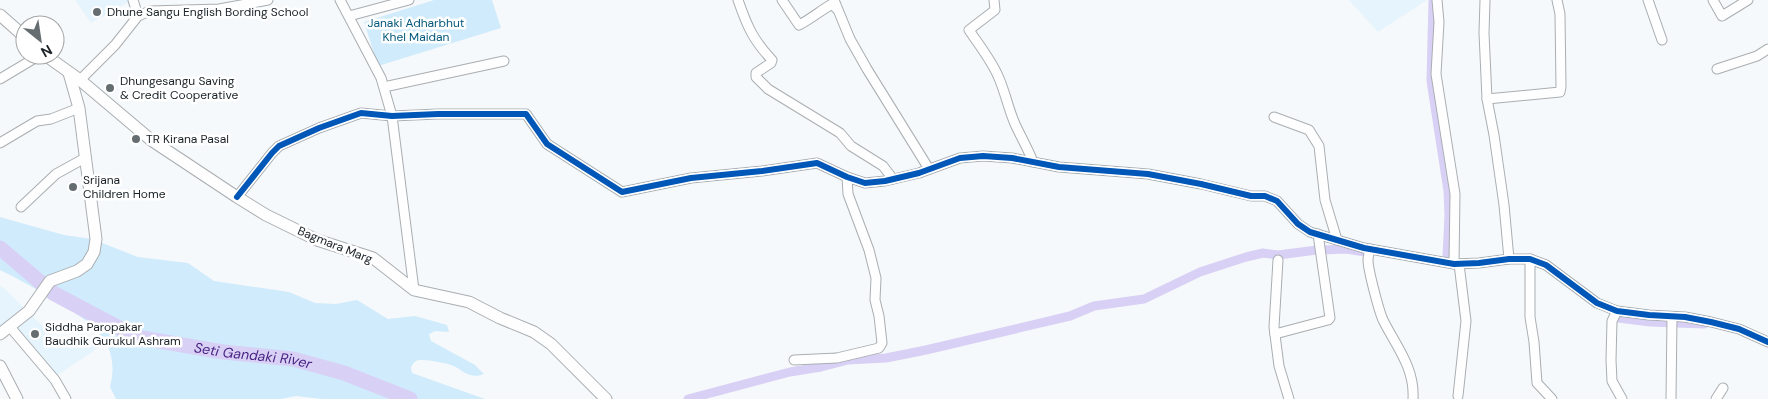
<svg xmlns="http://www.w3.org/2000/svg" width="1768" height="399" viewBox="0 0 1768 399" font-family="'DM Sans',sans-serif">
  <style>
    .built { fill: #e6f4fd }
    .green { fill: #d0ebfc }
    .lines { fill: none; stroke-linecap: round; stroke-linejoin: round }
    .canal { stroke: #d8d0f5; stroke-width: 9 }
    .river { stroke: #d8d0f5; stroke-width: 15 }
    .minor-casing { stroke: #a9aeb2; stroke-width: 11 }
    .major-casing { stroke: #a9aeb2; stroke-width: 13 }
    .minor { stroke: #fefefe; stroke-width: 9 }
    .major { stroke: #fefefe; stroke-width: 11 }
    .cycleway-casing { stroke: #fff; stroke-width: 9 }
    .cycleway { stroke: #0057b8; stroke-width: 6 }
    .poi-dot { fill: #666d71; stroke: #fff; stroke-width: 2 }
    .labels { text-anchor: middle; stroke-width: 5; stroke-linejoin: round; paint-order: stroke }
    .poi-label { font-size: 12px; fill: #192126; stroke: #fff; text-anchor: start }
    .park-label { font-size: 12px; fill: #04587b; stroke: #fff }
    .street-label { font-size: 12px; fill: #192126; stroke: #fff }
    .water-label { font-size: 14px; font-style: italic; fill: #4a2484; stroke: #fff }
  </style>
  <rect width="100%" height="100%" fill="#f6f9fb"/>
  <g class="built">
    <polygon points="75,0 130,0 130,1 91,23"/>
    <polygon points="1349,0 1427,0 1378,32"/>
    <polygon points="0,286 5,289 57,340 83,338 101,346 56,376 16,329 0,330"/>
  </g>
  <g class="green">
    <polygon points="434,0 492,0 501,28 378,66 364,22"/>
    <path d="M0 217 64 235 92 239 138 257 188 263 214 281 289 292 315 303 336 304 357 300 388 319 415 316 447 325 449 332 435 331 429 334 431 341 475 365 484 374C469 380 464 370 451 365 445 363 421 358 416 361 414 362 412 366 411 367L412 373 485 399H322L296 396 281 399H116L110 387C122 340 89 321 54 300 36 289 19 279 0 270Z"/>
  </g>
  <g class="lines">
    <g class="canal">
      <polyline points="1433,0 1431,81 1448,191 1449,215 1447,256"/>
      <polyline points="1322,250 1346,249 1365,252"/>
      <polyline points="1618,318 1650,322 1704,324"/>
      <polyline points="688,399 790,372 821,367 848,360 886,358 926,350 1070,316 1094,306 1144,299 1200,272 1246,257 1263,253 1278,255 1317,250"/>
    </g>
    <path class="river" id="s1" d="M0 248 53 293 136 337 223 352 293 359 344 373 410 399"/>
    <defs>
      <g id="minor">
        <polyline points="133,0 138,16"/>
        <polyline points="340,0 381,78 392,116 414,290"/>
        <path d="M738 0C747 26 753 40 772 60L771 63 756 73V77L768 89 840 133 851 146 883 166 893 179"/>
        <path d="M782 0 799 25C811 19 820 11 832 4L837 9"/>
        <polyline points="834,0 850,39 867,69 929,169"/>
        <path d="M994 0 995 10 969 30C979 45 991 60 998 76 1005 91 1008 108 1015 124 1021 137 1028 149 1033 162"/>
        <polyline points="1437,0 1439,22 1436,74 1455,194 1454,264"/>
        <polyline points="1485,0 1484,33 1487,99 1494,135 1504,205 1509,259"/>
        <polyline points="1648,0 1662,40"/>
        <polyline points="1713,0 1722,16 1748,0"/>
        <polyline points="349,16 409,0"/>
        <polyline points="1717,69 1757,56 1768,49"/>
        <polyline points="0,79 40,55"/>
        <polyline points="80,80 115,45 138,16 150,11 219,9 268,0"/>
        <polyline points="384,87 504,61"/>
        <polyline points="1487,99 1560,92 1561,87 1560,14 1557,0"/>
        <polyline points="1274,117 1309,130 1319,146 1325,200 1337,240"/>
        <polyline points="0,143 37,121 51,119 79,108"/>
        <polyline points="237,197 272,153 279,146 319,128 361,113 392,116 438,114 526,114 547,144 622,192 691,178 762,171 817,163 847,177 865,183 885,181 919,173 960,158 983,156 1012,158 1059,167 1148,174 1201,184 1251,196 1265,196 1277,201 1298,224 1310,232 1364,248 1454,264 1479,263 1509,259 1530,259 1546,265 1597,303 1617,311 1649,315 1685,317 1711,322 1739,329 1768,342"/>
        <polyline points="21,207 56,174 85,158"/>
        <path d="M1370 249C1369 253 1368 257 1368 260 1368 270 1379 311 1383 320 1396 346 1415 368 1413 399"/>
        <polyline points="1530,259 1530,317 1534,342 1537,383 1552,399"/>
        <polyline points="1278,260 1274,327 1279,366 1289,399"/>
        <polyline points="1617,311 1612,321 1611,360 1612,381 1622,399"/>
        <polyline points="10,327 55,380 66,399"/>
        <polyline points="1275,334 1328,320 1330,318 1318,234"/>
        <polyline points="794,360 837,358 879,348 882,343 879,316 875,300 876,278 869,250 848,194 847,177"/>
        <polyline points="1458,396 1466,321 1459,264"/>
        <polyline points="1671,399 1672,317"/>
        <polyline points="1716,399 1723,388"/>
      </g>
      <g id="major">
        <polyline points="0,15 25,37"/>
        <polyline points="45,55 80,80 151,140 237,197 266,215 317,240 373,258 414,290 469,302 500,318 534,332 551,344 606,399"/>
        <polyline points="0,334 29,311 50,281 77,271 87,264 94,252 96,239 79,108 69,73"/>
        <polyline points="0,366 17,399"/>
      </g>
    </defs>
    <use href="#minor" class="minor-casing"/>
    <use href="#major" class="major-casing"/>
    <use href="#minor" class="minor"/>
    <use href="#major" class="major"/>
    <defs>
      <polyline id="cycleway" points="237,197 272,153 279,146 319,128 361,113 392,116 438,114 526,114 547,144 622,192 691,178 762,171 817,163 847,177 865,183 885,181 919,173 960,158 983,156 1012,158 1059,167 1148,174 1201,184 1251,196 1265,196 1277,201 1298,224 1310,232 1364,248 1454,264 1479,263 1509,259 1530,259 1546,265 1597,303 1617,311 1649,315 1685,317 1711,322 1739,329 1768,342"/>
    </defs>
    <use href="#cycleway" class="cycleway-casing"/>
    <use href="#cycleway" class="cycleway"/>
  </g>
  <g class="poi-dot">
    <circle cx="97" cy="12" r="5"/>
    <circle cx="110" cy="88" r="5"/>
    <circle cx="136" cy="139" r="5"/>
    <circle cx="73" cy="187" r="5"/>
    <circle cx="35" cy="334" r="5"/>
  </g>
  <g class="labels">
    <g class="poi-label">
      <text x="107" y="16">Dhune Sangu English Bording School</text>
      <text x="120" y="85">Dhungesangu Saving<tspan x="120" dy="14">&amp; Credit Cooperative</tspan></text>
      <text x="146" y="143">TR Kirana Pasal</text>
      <text x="83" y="184">Srijana<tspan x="83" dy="14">Children Home</tspan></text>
      <text x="45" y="331">Siddha Paropakar<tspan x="45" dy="14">Baudhik Gurukul Ashram</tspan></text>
    </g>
    <g class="park-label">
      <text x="416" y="27">Janaki Adharbhut<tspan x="416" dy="14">Khel Maidan</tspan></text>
    </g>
    <g class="street-label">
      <text transform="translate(335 245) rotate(22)" y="4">Bagmara Marg</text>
    </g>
    <g class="water-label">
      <text dy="5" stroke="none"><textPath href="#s1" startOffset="282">Seti Gandaki River</textPath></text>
    </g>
  </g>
  <g transform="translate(40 40) rotate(150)"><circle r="24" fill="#ffffff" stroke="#a3a6a8"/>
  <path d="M0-4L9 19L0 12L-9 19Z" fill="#666d71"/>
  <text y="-8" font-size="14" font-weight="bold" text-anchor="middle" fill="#192126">N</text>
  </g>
</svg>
